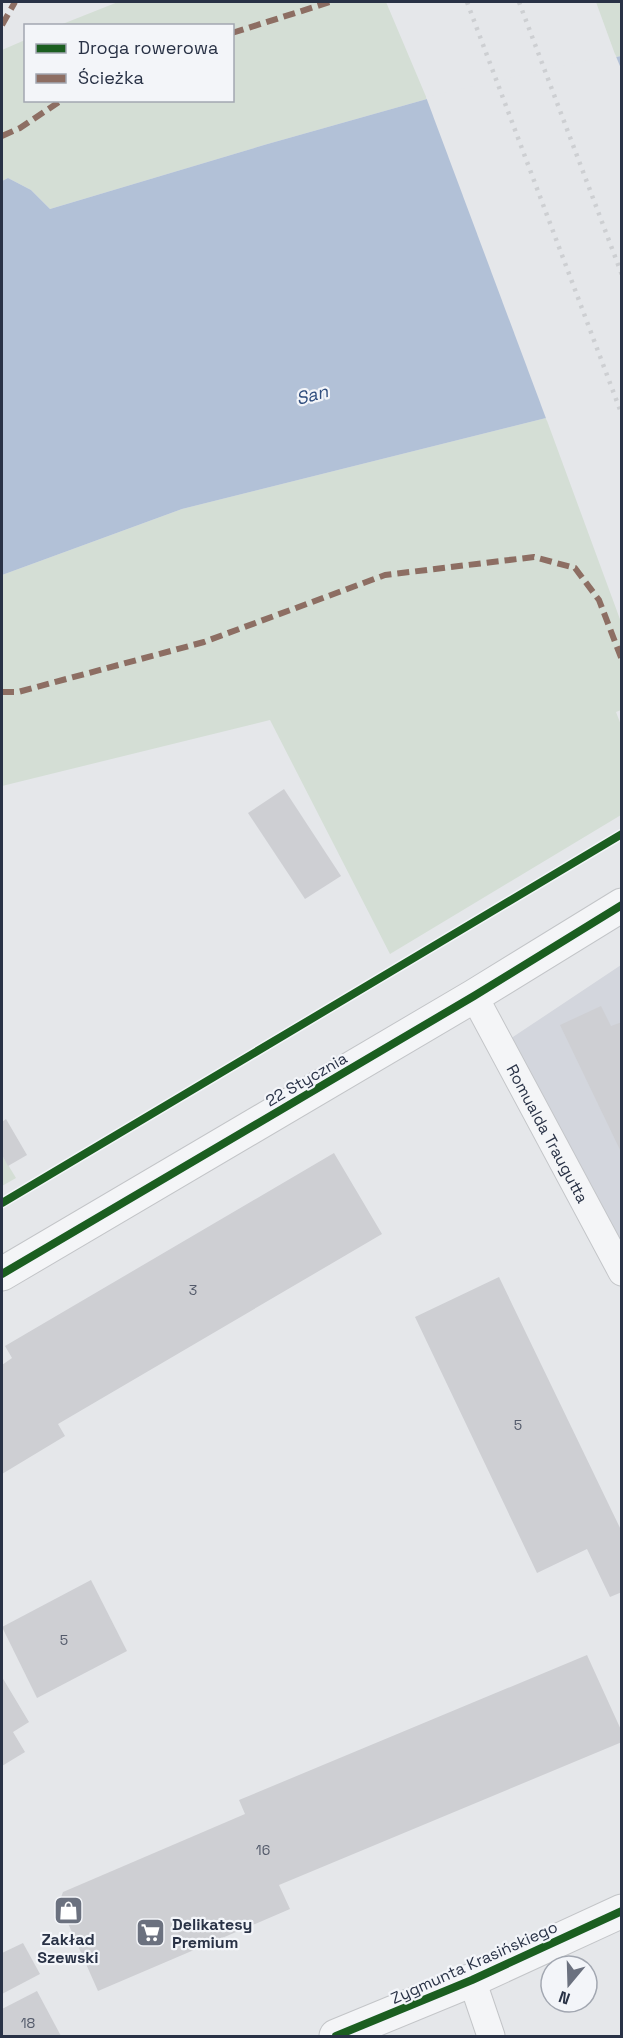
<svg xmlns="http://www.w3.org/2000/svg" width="623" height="2038" viewBox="0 0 623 2038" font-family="'Space Grotesk',sans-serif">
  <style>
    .built { fill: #d3d6dd }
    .green { fill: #d4ded5 }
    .water { fill: #b2c1d7 }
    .pier { fill: #e5e7ea }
    .building { fill: #cecfd3 }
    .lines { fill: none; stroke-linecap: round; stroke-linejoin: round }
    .service-casing { stroke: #c3c5c8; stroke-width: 29 }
    .minor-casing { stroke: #c3c5c8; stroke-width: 35 }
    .tertiary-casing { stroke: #c3c5c8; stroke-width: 35 }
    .service { stroke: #f4f5f7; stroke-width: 27 }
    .minor { stroke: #f4f5f7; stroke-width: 33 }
    .tertiary { stroke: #f4f5f7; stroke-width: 33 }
    .rail { stroke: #cdcfd2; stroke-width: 4.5; stroke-dasharray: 3 6; stroke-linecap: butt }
    .quiet { stroke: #8d6e63; stroke-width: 6; stroke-dasharray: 12 6; stroke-linecap: butt }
    .cycleway-casing { stroke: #f3f5f9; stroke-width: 11 }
    .cycleway { stroke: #1b5e20; stroke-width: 8 }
    .labels { text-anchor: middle; stroke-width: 4.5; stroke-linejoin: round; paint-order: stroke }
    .number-label { font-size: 14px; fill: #535a6a }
    .street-label { font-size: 16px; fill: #293246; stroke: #f3f5f9 }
    .poi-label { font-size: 16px; font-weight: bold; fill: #293246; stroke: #f3f5f9; text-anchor: start }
    .water-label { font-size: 18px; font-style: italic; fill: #304e7e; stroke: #f3f5f9 }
  </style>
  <rect width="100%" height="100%" fill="#e5e7ea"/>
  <polygon class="built" points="621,965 621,1272 501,1045"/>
  <g class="green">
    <polygon points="118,2 386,2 427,99 264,145 50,209 31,190 8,178 2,181 2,50 25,40 26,100 232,100 232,26 60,25"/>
    <polygon points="596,2 621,2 621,56 616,57"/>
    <polygon points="546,418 621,622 621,710 616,712 621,725 621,815 390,954 270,720 2,786 2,575 182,509"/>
    <polygon points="2,1155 16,1178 2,1186"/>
  </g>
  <polygon class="water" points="621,56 621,403 546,418 182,509 2,575 2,181 8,178 31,190 50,209 264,145 427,99"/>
  <polygon class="pier" points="615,54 622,71 622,406 547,421 426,97"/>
  <g class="building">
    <polygon points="284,789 341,876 305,899 248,813"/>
    <polygon points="601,1006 611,1026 622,1022 622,1154 560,1025"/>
    <polygon points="6,1119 27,1155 8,1166 2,1155 2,1122"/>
    <polygon points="334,1153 382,1234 58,1424 65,1436 2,1474 2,1365 12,1358 5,1346"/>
    <polygon points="499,1277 622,1532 622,1592 610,1597 587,1549 537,1573 415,1317"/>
    <polygon points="91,1580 127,1651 37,1698 2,1627"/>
    <polygon points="587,1655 622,1732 622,1742 279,1885 290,1909 98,1991 59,1903 63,1892 245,1814 239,1800"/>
    <polygon points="2,1677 29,1722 13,1732 25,1752 2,1766"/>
    <polygon points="23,1943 40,1974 2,1994 2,1953"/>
    <polygon points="37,1991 61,2036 2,2036 2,2009"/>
  </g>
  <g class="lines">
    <defs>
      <g id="service">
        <path id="s1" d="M474 996 622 1272"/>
        <polyline points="472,1980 491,2036"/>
      </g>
      <polyline id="minor" points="2,1274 474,996 622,905"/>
      <polyline id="tertiary" points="336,2036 472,1980 622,1911"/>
    </defs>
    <use href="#service" class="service-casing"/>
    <use href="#minor" class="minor-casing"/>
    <use href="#tertiary" class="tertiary-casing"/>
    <use href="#service" class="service"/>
    <use href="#minor" class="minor"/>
    <use href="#tertiary" class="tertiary"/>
    <g class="rail">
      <polyline points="467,2 622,415"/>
      <polyline points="519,2 622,275"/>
    </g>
    <g class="quiet">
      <polyline points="2,25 15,2"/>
      <polyline points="232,33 330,2"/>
      <polyline points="2,136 20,128 62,100"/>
      <polyline points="2,692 18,692 204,642 385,575 534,557 575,568 599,600 622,660"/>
    </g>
    <defs>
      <g id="cycleway">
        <polyline points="2,1203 622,834"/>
        <polyline points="2,1274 474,996 622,905"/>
        <polyline points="336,2036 472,1980 622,1911"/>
      </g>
    </defs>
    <use href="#cycleway" class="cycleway-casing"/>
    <use href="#cycleway" class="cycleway"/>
  </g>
  <defs>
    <symbol id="shop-square" viewBox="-11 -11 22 22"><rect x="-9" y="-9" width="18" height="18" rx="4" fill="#6b717f" stroke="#f3f5f9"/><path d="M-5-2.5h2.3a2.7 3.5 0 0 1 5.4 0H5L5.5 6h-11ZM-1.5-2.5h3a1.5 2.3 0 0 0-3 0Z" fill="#fff"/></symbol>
    <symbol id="supermarket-square" viewBox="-11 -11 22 22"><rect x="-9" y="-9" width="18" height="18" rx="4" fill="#6b717f" stroke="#f3f5f9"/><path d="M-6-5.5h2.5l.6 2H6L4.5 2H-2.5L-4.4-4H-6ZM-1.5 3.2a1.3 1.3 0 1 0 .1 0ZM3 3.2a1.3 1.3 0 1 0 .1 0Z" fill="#fff"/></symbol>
  </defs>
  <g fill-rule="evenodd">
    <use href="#shop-square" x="52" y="1894" width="33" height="33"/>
    <use href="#supermarket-square" x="134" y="1916" width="33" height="33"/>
  </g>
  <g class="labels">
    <g class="number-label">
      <text x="193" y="1295">3</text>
      <text x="518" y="1430">5</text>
      <text x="64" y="1645">5</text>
      <text x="263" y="1855">16</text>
      <text x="28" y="2028">18</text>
    </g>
    <g class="street-label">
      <text transform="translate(306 1079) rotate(-30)" y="6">22 Stycznia</text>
      <text dy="6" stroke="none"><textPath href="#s1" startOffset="156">Romualda Traugutta</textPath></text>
      <text transform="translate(474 1962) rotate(-24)" y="6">Zygmunta Krasińskiego</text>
    </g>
    <g class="poi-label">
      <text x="172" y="1930">Delikatesy<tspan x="172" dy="18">Premium</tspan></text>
      <text x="68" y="1945" text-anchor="middle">Zakład<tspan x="68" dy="18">Szewski</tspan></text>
    </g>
    <g class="water-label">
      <text transform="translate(312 395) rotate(-15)" y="6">San</text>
    </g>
  </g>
  <rect width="623" height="2038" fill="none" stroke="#293246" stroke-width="6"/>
  <rect x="24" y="24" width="210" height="78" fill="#f3f5f9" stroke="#a2a7b1" stroke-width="1.5"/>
  <rect x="36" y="44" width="30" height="9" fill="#1b5e20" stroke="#a2a7b1" stroke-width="1.5"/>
  <text x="78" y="54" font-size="18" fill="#293246">Droga rowerowa</text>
  <rect x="36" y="74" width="30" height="9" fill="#8d6e63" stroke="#a2a7b1" stroke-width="1.5"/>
  <text x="78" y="84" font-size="18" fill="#293246">Ścieżka</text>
  <g transform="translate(569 1984) rotate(199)"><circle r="28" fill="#f3f5f9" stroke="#a2a7b1" stroke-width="1.5"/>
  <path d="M0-4.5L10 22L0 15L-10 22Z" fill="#6b717f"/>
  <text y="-9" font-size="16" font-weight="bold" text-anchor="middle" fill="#293246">N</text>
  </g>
</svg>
